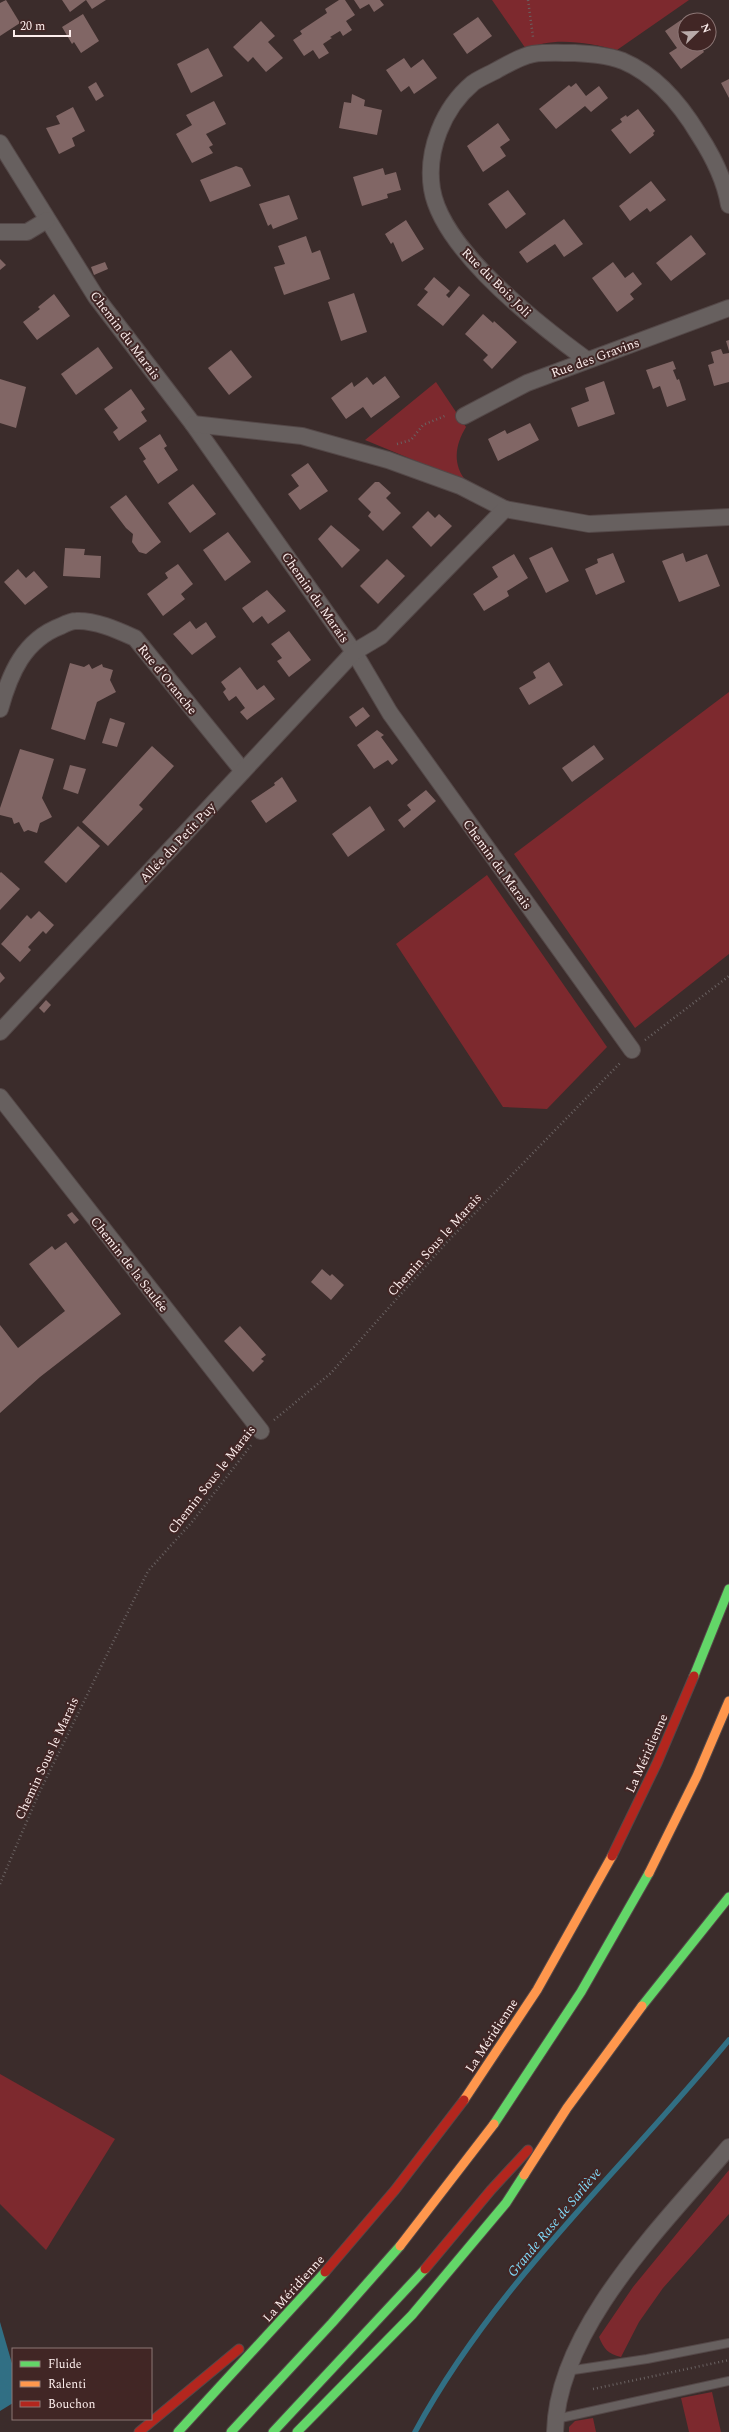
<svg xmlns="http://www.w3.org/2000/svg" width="729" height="2432" viewBox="0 0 729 2432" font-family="Spectral,serif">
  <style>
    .green { fill: #7d292e }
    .water { fill: #316f84 }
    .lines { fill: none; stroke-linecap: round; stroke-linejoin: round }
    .stream { stroke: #316f84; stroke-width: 5.5 }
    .building { fill: #816665 }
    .lane-casing { stroke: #544848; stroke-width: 10 }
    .street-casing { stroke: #544848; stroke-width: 18 }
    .fast-casing { stroke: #544848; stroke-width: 11 }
    .slow-casing { stroke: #544848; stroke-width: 11 }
    .jam-casing { stroke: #544848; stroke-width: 11 }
    .path { stroke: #6a6262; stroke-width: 2.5; stroke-dasharray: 1 3; stroke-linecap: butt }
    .lane { stroke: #67605f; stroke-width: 8 }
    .street { stroke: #67605f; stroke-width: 16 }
    .fast { stroke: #63d668; stroke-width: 9 }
    .slow { stroke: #ff974d; stroke-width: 9 }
    .jam { stroke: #b3261e; stroke-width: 9 }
    .labels { text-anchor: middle; stroke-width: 4; stroke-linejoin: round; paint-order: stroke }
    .street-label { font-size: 13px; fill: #fdeeed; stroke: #412625 }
    .water-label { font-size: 14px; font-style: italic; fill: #81daf9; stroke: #412625 }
  </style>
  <rect width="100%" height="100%" fill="#3b2c2b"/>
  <g class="green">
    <path d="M492 0H689L617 50C590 43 553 36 526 49Z"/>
    <path d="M436 382 466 427C455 445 452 465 467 482L365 440Z"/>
    <polygon points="729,692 729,954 635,1028 514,854"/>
    <polygon points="487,875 607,1047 547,1109 503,1107 396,944"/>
    <polygon points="0,2074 115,2139 46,2250 0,2204"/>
    <path d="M729 2170V2214L663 2288 639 2322 621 2357C608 2354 604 2349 599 2337L633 2287Z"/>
    <polygon points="712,2392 721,2432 689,2432 681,2398"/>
    <polygon points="593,2418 596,2432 569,2432 569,2427 575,2421"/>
  </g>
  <polygon class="water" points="0,2322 13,2367 13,2403 0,2411"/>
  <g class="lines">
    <path class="stream" d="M415 2432C495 2284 623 2169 729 2040"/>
  </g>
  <g class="building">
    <polygon points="6,0 20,23 0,36 0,3"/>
    <polygon points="62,0 86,0 70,12"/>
    <polygon points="86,0 106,0 92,9"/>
    <polygon points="339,0 345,0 355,15 346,21 352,30 343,36 340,31 330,37 332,38 323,44 329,53 319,59 313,50 304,56 293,40 302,34 300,31 327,13 325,9"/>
    <polygon points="354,0 380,0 384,5 374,12 369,4 360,9"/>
    <polygon points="83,14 99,41 81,53 74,42 72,44 62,27"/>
    <polygon points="478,17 492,36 467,54 453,34"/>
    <polygon points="681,20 685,25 685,44 699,44 704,52 681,69 669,53 677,48 665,31"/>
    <polygon points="261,21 275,36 268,42 283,58 266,72 253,57 248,62 233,47"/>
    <polygon points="208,48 223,76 191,93 177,64"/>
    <polygon points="404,58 411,68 423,59 437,78 414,94 409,86 401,92 386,70"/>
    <polygon points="729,79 729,98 721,83"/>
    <polygon points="96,82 104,96 96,101 88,87"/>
    <polygon points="576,83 586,96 599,86 608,98 591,112 585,106 556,129 539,109 569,85 571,87"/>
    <polygon points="352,94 365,100 364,106 382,110 377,135 339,128 344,102 351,103"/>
    <polygon points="214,101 226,124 206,134 213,145 209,147 213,153 192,163 176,134 192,125 186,115"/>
    <polygon points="73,107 85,131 72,138 75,146 59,154 46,128 60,124 56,116"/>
    <polygon points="638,109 655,131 653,133 654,135 630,154 611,130 622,122 620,119 626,115 627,117"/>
    <polygon points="498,123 510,140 500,147 506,156 483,172 467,146"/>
    <polygon points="236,166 242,168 251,186 210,202 200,180"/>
    <polygon points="383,168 385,175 396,172 401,190 387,194 388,198 362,206 353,177"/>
    <polygon points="651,181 666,200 650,212 647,208 630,221 619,206"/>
    <polygon points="508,190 526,214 506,229 488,204"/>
    <polygon points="289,195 298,219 273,229 271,224 268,226 259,204"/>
    <polygon points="564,219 583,244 564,257 555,244 527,263 519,252"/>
    <polygon points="406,220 424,249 402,262 393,242 391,244 385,234"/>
    <polygon points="691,235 706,254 671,281 656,263"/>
    <polygon points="306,236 312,253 320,250 330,279 284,295 274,267 285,264 278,246"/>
    <polygon points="0,259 6,265 0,270"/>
    <polygon points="105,262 108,269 94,275 91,267"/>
    <polygon points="613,262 625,278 633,272 642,284 630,294 634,299 617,312 592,278"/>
    <polygon points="434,277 450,291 446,295 449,298 459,286 470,295 443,326 417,305 428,292 424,289"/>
    <polygon points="354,293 367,332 341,341 328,302"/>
    <polygon points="54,294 70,316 37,340 23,322 40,309 38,307"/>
    <polygon points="483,314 493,323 494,321 517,342 492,369 483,360 488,355 465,334"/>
    <polygon points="729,340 729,351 726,341"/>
    <polygon points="98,347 113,368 76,395 61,374"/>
    <polygon points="721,349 723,354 729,353 729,382 714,386 708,365 714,363 711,352"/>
    <polygon points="231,350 252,377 229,395 208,368"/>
    <polygon points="673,361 676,369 673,370 677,380 679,379 686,400 667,407 660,386 653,389 646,370"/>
    <polygon points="385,376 400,397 371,418 363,407 346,419 331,398 352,382 354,387 367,377 373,385"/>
    <polygon points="0,379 26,387 16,428 0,423"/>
    <polygon points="604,381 615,414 578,427 571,408 589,401 585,388"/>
    <polygon points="131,389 145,409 141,412 147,421 119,441 113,432 118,428 104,409"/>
    <polygon points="530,423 539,440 498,461 488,439 505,430 507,434"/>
    <polygon points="160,434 167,446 164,448 178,470 158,484 143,461 146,459 139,448"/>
    <polygon points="308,463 328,491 300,510 288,494 299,486 291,475"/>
    <polygon points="375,482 379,482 391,493 386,498 401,513 383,531 368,516 371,512 358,499"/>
    <polygon points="193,484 216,514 190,533 168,503"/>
    <polygon points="126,495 161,542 146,554 139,552 132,542 133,534 126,528 110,507"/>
    <polygon points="428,511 435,518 439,514 452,526 431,547 412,527"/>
    <polygon points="331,525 360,550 342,568 318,539"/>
    <polygon points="228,532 251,562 225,581 203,550"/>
    <polygon points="552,547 569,581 546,593 529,558"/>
    <polygon points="65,548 85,549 84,555 101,556 100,578 63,576"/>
    <polygon points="613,553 625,582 596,595 585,569 598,563 597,559"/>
    <polygon points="683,553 686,562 707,554 720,586 679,602 662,561"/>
    <polygon points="514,554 528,578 507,591 509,596 484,611 473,594 498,577 492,567"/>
    <polygon points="387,559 405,576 378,604 360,586"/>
    <polygon points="178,564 193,584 181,594 185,599 163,616 147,594 168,578 165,573"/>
    <polygon points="18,569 26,578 34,571 48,587 25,605 4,582"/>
    <polygon points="267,590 286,611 268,624 262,616 253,623 242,608"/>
    <polygon points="190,621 196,629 206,622 216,637 192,655 173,634"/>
    <polygon points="289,631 311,660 289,677 277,661 282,658 271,644"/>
    <polygon points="549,662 563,685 529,705 519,688 536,678 533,672"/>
    <polygon points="70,663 84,667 89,664 92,669 102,664 103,667 113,670 110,680 116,692 97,702 85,740 51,729"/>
    <polygon points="240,667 257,690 264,685 275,699 247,720 240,712 245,708 236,696 229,701 223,692 226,689 221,682"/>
    <polygon points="363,707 370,716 356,727 349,717"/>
    <polygon points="110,718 125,723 117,747 102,743"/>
    <polygon points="377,730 384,735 381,737 398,760 392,765 388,760 374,769 357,745"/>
    <polygon points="594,745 604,759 572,782 562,768"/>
    <polygon points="152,746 174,766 139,805 143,809 108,846 82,822"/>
    <polygon points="20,749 54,759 42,798 52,817 40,823 37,833 28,830 24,832 19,822 14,824 12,818 0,815 0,808"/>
    <polygon points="70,765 86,769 78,794 63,789"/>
    <polygon points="282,777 297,801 266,823 251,801 275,785 274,783"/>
    <polygon points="426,790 436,801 404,828 398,820 411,810 407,805"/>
    <polygon points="370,806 385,830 348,857 332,834"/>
    <polygon points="78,826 100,846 66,883 44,862"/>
    <polygon points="1,872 20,889 0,910 0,873"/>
    <polygon points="39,911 54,925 46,934 43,931 28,947 31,950 20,962 1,944 27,915 31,919"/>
    <polygon points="0,972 5,978 0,983"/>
    <polygon points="46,1000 51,1005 44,1013 39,1008"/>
    <polygon points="72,1212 79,1220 74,1224 67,1215"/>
    <polygon points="66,1242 121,1314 40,1377 0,1413 0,1325 18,1348 65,1311 29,1264 52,1246 55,1250"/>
    <polygon points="322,1269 330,1276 332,1274 344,1285 331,1300 311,1282"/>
    <polygon points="240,1326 266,1355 261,1359 264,1361 253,1372 224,1341"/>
  </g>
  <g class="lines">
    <defs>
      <g id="lane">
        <polyline points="567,2371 647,2359 729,2343"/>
        <polyline points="556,2419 729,2381"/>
      </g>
      <g id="street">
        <polyline points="0,143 96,297 193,424 354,652 390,713 632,1050"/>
        <polyline points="0,232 27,232 47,220"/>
        <path d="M587 360C539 325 442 250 432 189 426 151 443 108 473 83 480 78 490 74 497 70 508 64 521 56 533 54 546 52 561 53 574 53 590 54 607 55 623 61 656 75 681 105 699 135 712 155 725 181 729 205"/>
        <polyline points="464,416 527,383 729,308"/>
        <polyline points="193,424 302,436 388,460 460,486 505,509 589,524 729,517"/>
        <path d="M0 709C10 673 24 640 61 626 65 624 71 621 76 621 95 620 117 630 135 638L243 771"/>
        <polyline points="0,1032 354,652 381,636 505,509"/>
        <polyline points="0,1097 261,1431"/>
        <path d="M555 2432C557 2328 665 2223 729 2147"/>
      </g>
      <g id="fast">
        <polyline points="694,1676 729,1589"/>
        <polyline points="642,2006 729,1897"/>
        <polyline points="494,2124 581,1992 649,1873"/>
        <polyline points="178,2432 325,2272"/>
        <polyline points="231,2432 332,2323 400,2246"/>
        <polyline points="273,2432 425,2269"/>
        <polyline points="297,2432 412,2315 506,2203 524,2175"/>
      </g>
      <g id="slow">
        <polyline points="649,1873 697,1776 729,1701"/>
        <polyline points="464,2100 537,1990 612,1856"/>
        <polyline points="524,2175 567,2108 642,2006"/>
        <polyline points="400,2246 494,2124"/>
      </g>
      <g id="jam">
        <polyline points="612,1856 657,1763 694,1676"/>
        <polyline points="425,2269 491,2190 528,2150"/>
        <polyline points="325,2272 395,2190 464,2100"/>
        <polyline points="139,2432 239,2349"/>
      </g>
    </defs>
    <use href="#lane" class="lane-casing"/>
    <use href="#street" class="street-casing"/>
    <use href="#fast" class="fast-casing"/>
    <use href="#slow" class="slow-casing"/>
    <use href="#jam" class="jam-casing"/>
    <g class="path">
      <polyline points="528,0 533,37"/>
      <polyline points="397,444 411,440 423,425 447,415"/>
      <polyline points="645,1040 729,976"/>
      <polyline points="274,1420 331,1373 447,1242 621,1062"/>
      <polyline points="0,1884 39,1793 148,1571 192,1522 252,1444"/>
      <polyline points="593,2389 729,2360"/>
    </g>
    <use href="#lane" class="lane"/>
    <use href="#street" class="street"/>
    <use href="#fast" class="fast"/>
    <use href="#slow" class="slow"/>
    <use href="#jam" class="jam"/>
  </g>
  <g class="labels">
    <g class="street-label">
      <text transform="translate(497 282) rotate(45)" y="5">Rue du Bois Joli</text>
      <text transform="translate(126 335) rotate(53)" y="5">Chemin du Marais</text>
      <text transform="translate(595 357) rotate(-20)" y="5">Rue des Gravins</text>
      <text transform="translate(316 597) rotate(55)" y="5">Chemin du Marais</text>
      <text transform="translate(168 679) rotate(51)" y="5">Rue d'Oranche</text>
      <text transform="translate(177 842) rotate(-47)" y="5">Allée du Petit Puy</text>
      <text transform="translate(498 864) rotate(54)" y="5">Chemin du Marais</text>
      <text transform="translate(434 1244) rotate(-48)" y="5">Chemin Sous le Marais</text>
      <text transform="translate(130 1264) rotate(52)" y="5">Chemin de la Saulée</text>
      <text transform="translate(211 1479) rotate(-52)" y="5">Chemin Sous le Marais</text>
      <text transform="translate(646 1753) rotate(-66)" y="5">La Méridienne</text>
      <text transform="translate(46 1758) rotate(-65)" y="5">Chemin Sous le Marais</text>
      <text transform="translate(491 2035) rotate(-57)" y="5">La Méridienne</text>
      <text transform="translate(293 2288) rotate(-48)" y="5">La Méridienne</text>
    </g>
    <g class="water-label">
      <text transform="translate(554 2222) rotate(-50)" y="5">Grande Rase de Sarliève</text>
    </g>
  </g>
  <rect x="12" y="2348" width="140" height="72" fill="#412625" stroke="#8c7675"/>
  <rect x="20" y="2361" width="20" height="6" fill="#63d668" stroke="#8c7675"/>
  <text x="48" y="2368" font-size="12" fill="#fdeeed">Fluide</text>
  <rect x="20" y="2381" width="20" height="6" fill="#ff974d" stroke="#8c7675"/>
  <text x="48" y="2388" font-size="12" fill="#fdeeed">Ralenti</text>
  <rect x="20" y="2401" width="20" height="6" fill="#b3261e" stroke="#8c7675"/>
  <text x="48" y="2408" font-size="12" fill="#fdeeed">Bouchon</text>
  <g transform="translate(697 32) rotate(67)"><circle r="19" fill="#412625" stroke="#8c7675"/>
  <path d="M0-3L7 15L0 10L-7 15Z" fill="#b9aaa9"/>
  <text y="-6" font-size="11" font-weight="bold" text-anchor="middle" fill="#fdeeed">N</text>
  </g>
  <path d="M14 30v6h56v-6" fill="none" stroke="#fdeeed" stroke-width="2"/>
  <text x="20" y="30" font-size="12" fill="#fdeeed" stroke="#412625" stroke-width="3" paint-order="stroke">20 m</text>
</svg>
